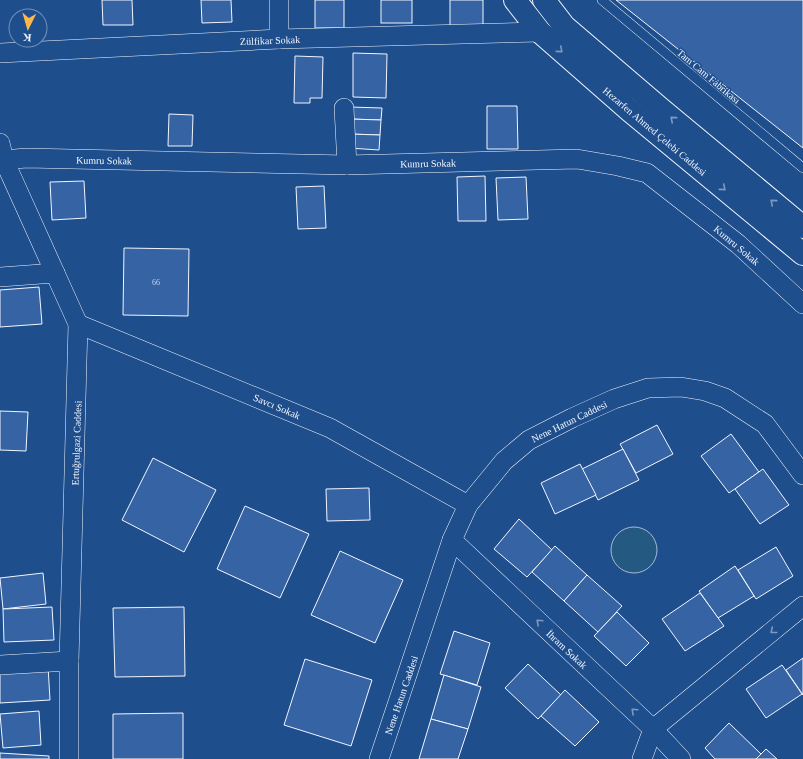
<svg xmlns="http://www.w3.org/2000/svg" width="803" height="759" viewBox="0 0 803 759" font-family="Georgia,serif">
  <style>
    .green { fill: #245a82; stroke: #a8bbd7 }
    .building { fill: #3563a3; stroke: #f2f6ff }
    .lines { fill: none; stroke-linecap: round; stroke-linejoin: round }
    .lane-casing { stroke: #f2f6ff; stroke-width: 10 }
    .street-casing { stroke: #f2f6ff; stroke-width: 20 }
    .secondary-casing { stroke: #f2f6ff; stroke-width: 24 }
    .lane { stroke: #1f4e8c; stroke-width: 9 }
    .street { stroke: #1f4e8c; stroke-width: 19 }
    .secondary { stroke: #1f4e8c; stroke-width: 22 }
    .oneway { stroke: #7e9ac0 }
    .labels { text-anchor: middle; stroke-width: 3; stroke-linejoin: round; paint-order: stroke }
    .number-label { font-size: 8px; fill: #c3d1e8 }
    .street-label { font-size: 10px; fill: #f2f6ff; stroke: #1f4e8c }
  </style>
  <rect width="100%" height="100%" fill="#1f4e8c"/>
  <circle class="green" cx="634" cy="550" r="23"/>
  <g class="building">
    <polygon points="102,0 132,0 133,25 103,25"/>
    <polygon points="201,0 231,0 232,22 202,23"/>
    <rect x="315" y="0" width="29" height="28"/>
    <rect x="381" y="0" width="31" height="23"/>
    <rect x="450" y="0" width="33" height="29"/>
    <polygon points="616,0 803,0 803,148"/>
    <polygon points="353,53 387,54 386,98 353,97"/>
    <polygon points="295,56 323,57 322,98 310,98 310,103 294,103"/>
    <polygon points="487,106 517,106 518,149 487,149"/>
    <polygon points="350,107 382,108 381,120 350,119"/>
    <polygon points="169,114 193,115 192,146 168,146"/>
    <polygon points="350,119 381,120 380,135 349,134"/>
    <polygon points="349,134 380,135 379,150 349,148"/>
    <polygon points="485,176 486,221 458,221 457,177"/>
    <polygon points="526,177 528,219 498,220 496,178"/>
    <polygon points="84,181 86,218 52,220 50,182"/>
    <polygon points="324,186 326,228 298,229 296,187"/>
    <polygon points="124,248 189,249 188,316 123,315"/>
    <polygon points="39,287 42,324 0,327 0,290"/>
    <polygon points="0,411 28,412 26,451 0,450"/>
    <polygon points="657,425 673,454 636,473 620,444"/>
    <polygon points="731,434 759,472 729,493 701,456"/>
    <polygon points="623,449 639,480 598,500 582,469"/>
    <polygon points="153,458 216,490 184,552 122,520"/>
    <polygon points="580,464 596,495 555,514 541,483"/>
    <polygon points="763,469 789,505 760,524 735,489"/>
    <polygon points="369,488 370,520 327,521 326,489"/>
    <polygon points="245,506 309,534 280,598 217,569"/>
    <polygon points="519,519 552,550 527,577 494,549"/>
    <polygon points="555,546 587,575 564,601 532,572"/>
    <polygon points="776,547 793,576 756,599 738,570"/>
    <polygon points="340,551 403,580 375,643 311,615"/>
    <polygon points="735,566 754,596 718,618 699,591"/>
    <polygon points="43,573 46,604 3,609 0,578"/>
    <polygon points="587,575 622,606 598,632 564,601"/>
    <polygon points="700,593 724,626 685,651 662,619"/>
    <polygon points="52,607 54,640 4,642 3,609"/>
    <polygon points="184,607 185,676 115,677 113,608"/>
    <polygon points="617,612 649,643 626,666 594,636"/>
    <polygon points="454,631 490,643 477,685 440,674"/>
    <polygon points="803,658 803,695 786,670"/>
    <polygon points="305,659 372,680 351,746 284,725"/>
    <polygon points="528,664 561,695 538,719 505,688"/>
    <polygon points="782,665 802,694 766,718 746,689"/>
    <polygon points="48,666 50,700 0,703 0,668"/>
    <polygon points="444,675 481,687 468,729 431,719"/>
    <polygon points="565,690 599,722 575,746 541,716"/>
    <polygon points="39,711 41,745 3,748 0,714"/>
    <polygon points="183,713 183,759 113,759 113,714"/>
    <polygon points="431,719 468,729 458,759 419,759"/>
    <polygon points="729,723 761,754 756,759 715,759 705,748"/>
    <polygon points="766,749 777,759 756,759"/>
    <polygon points="0,753 49,756 49,759 0,759"/>
  </g>
  <g class="lines">
    <defs>
      <polyline id="lane" points="602,0 803,168"/>
      <g id="street">
        <polyline points="279,0 279,39"/>
        <polyline points="0,53 279,39 540,32"/>
        <polyline points="344,108 347,165"/>
        <polyline points="0,143 4,160 78,324 69,661 69,759"/>
        <polyline points="4,160 26,158 347,165 577,159 618,166 647,173 738,244 803,304"/>
        <polyline points="0,277 55,273"/>
        <polyline points="78,324 330,428 468,505"/>
        <polyline points="452,540 653,729 681,759"/>
        <polyline points="0,665 69,661"/>
        <polyline points="379,759 452,540 468,505 504,461 529,440 572,418 614,399 648,388 681,387 705,391 725,398 765,424 803,475"/>
        <polyline points="642,759 653,729 803,606"/>
      </g>
      <g id="secondary">
        <polyline points="515,0 540,32 629,110 803,254"/>
        <polyline points="544,0 564,26 661,109 803,227"/>
      </g>
    </defs>
    <use href="#lane" class="lane-casing"/>
    <use href="#street" class="street-casing"/>
    <use href="#secondary" class="secondary-casing"/>
    <use href="#lane" class="lane"/>
    <use href="#street" class="street"/>
    <use href="#secondary" class="secondary"/>
  </g>
  <defs><path id="oneway-chevron" d="M-2-3.5L2.5 0L-2 3.5" fill="none" stroke-width="1.6" stroke-linecap="round" stroke-linejoin="round"/></defs>
  <g class="oneway">
    <use href="#oneway-chevron" transform="translate(560 50) rotate(41)"/>
    <use href="#oneway-chevron" transform="translate(673 119) rotate(-140)"/>
    <use href="#oneway-chevron" transform="translate(723 188) rotate(40)"/>
    <use href="#oneway-chevron" transform="translate(773 202) rotate(-140)"/>
    <use href="#oneway-chevron" transform="translate(539 622) rotate(-137)"/>
    <use href="#oneway-chevron" transform="translate(773 631) rotate(141)"/>
    <use href="#oneway-chevron" transform="translate(634 711) rotate(-137)"/>
  </g>
  <g class="labels">
    <g class="number-label">
      <text x="156" y="285">66</text>
    </g>
    <g class="street-label">
      <text transform="translate(270 40) rotate(-2)" y="4">Zülfikar Sokak</text>
      <text transform="translate(709 76) rotate(40)" y="4">Tam Cam Fabrikası</text>
      <text transform="translate(655 131) rotate(40)" y="4">Hezarfen Ahmed Çelebi Caddesi</text>
      <text transform="translate(104 160) rotate(1)" y="4">Kumru Sokak</text>
      <text transform="translate(428 163) rotate(-1)" y="4">Kumru Sokak</text>
      <text transform="translate(737 245) rotate(40)" y="4">Kumru Sokak</text>
      <text transform="translate(277 406) rotate(23)" y="4">Savcı Sokak</text>
      <text transform="translate(569 421) rotate(-26)" y="4">Nene Hatun Caddesi</text>
      <text transform="translate(76 443) rotate(-88)" y="4">Ertuğrulgazi Caddesi</text>
      <text transform="translate(567 649) rotate(43)" y="4">İhram Sokak</text>
      <text transform="translate(401 695) rotate(-71)" y="4">Nene Hatun Caddesi</text>
    </g>
  </g>
  <g transform="translate(28 28) rotate(185)"><circle r="19" fill="#1f4e8c" stroke="#7391ba"/>
  <path d="M0-3L7 15L0 10L-7 15Z" fill="#ffb74d"/>
  <text y="-6" font-size="11" font-weight="bold" text-anchor="middle" fill="#f2f6ff">K</text>
  </g>
</svg>
